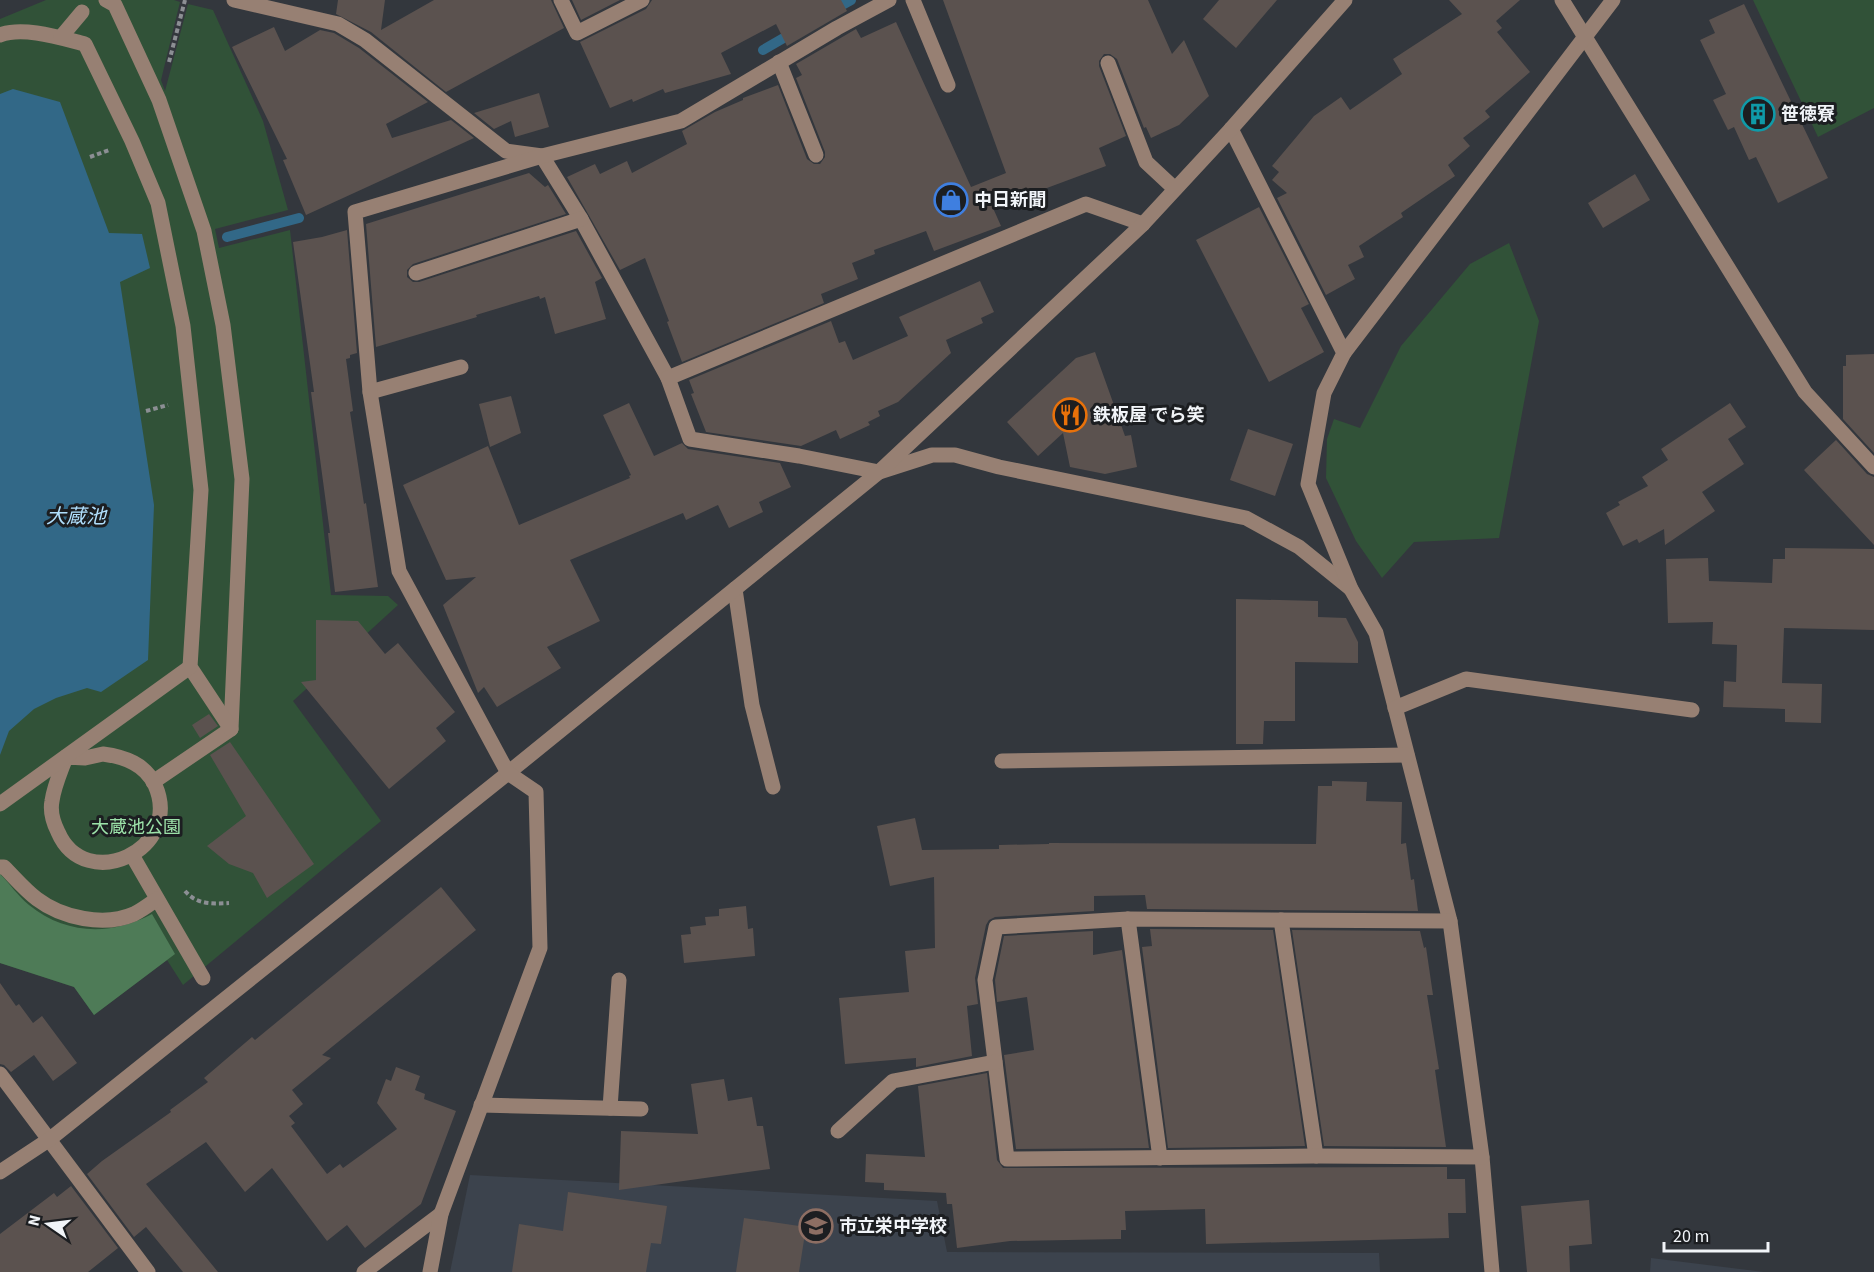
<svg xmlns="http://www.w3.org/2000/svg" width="1874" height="1272" viewBox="0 0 1874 1272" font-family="'Source Sans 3','Noto Sans JP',sans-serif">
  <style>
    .built { fill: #3c434d }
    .green { fill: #315238 }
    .forest { fill: #4e7b57 }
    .water { fill: #326887 }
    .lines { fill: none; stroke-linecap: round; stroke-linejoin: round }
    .stream { stroke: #326887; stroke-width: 10 }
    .building { fill: #5b524f }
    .path { stroke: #8c8f94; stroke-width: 4; stroke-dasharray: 4.5 3; stroke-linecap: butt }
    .minor { stroke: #978073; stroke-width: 15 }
    .labels { text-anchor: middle; stroke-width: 6; stroke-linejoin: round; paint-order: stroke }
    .poi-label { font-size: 18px; font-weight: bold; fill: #f1f4f8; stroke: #1c1e21; text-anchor: start }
    .park-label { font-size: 18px; fill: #9ce2a9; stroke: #1c1e21 }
    .water-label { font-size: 20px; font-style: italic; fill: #b0dffd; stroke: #1c1e21 }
  </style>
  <rect width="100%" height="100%" fill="#33373d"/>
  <g class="built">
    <polygon points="470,1175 937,1201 947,1252 1379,1253 1380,1272 450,1272"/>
    <polygon points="1651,1258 1764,1272 1650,1272"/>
  </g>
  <g class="green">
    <polygon points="46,0 174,0 180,2 161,80 165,91 188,4 213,10 263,121 288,210 215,229 219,248 290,230 331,595 388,596 398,605 293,701 381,821 183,985 167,960 94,1015 74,987 0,963 0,19"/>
    <polygon points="1753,0 1874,0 1874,108 1818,137"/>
    <polygon points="1509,243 1539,321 1499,538 1414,542 1382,578 1356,541 1326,478 1327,439 1334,419 1360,428 1401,346 1470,264"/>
  </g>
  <path class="forest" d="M0 874C10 884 18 896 29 905 66 935 111 936 152 914L175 954 94 1015 74 987 0 963Z"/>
  <polygon class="water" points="13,89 60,102 109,233 142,234 150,268 120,282 154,505 148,660 101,692 87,688 56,698 34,709 9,731 0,755 0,94"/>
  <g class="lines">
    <g class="stream">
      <polyline points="831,11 851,0"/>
      <polyline points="763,50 794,32"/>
      <polyline points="227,237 299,218"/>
    </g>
  </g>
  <g class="building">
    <polygon points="338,0 385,0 381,30 434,0 551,0 564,28 446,92 371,32 336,14"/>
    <polygon points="572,0 620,0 581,20"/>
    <polygon points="652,0 841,0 847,11 787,46 776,24 721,53 731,74 665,93 663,89 633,102 632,99 610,108 580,42 646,9"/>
    <polygon points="943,0 1148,0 1172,54 1184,40 1209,96 1179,125 1151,138 1146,127 1144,128 1117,59 1110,54 1104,54 1099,61 1099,66 1126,136 1099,148 1106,166 993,208 1001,226 934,251 926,231 874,250 875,254 852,263 858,279 821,294 824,303 682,362 667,322 669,321 645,258 620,270 567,177 595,164 600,174 627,161 632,173 687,144 682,131 715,112 743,100 743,98 778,85 807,159 814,164 820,164 825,157 825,152 796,78 802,75 796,64 856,29 861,38 896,22 971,187 1006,173"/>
    <polygon points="1219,0 1277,0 1236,48 1203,19"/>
    <polygon points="1449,0 1520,0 1496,21 1502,28 1497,32 1530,72 1485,111 1490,117 1463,138 1470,146 1448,165 1455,176 1401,213 1403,217 1359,246 1364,257 1348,265 1355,279 1326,295 1277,198 1287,193 1272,180 1279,172 1272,166 1314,116 1341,97 1350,110 1402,74 1393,59 1462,14"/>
    <polygon points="1744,4 1828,178 1778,203 1756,157 1749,160 1734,127 1728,130 1713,100 1726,94 1700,40 1715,33 1709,20"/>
    <polygon points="274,27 285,51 320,30 334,33 359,48 428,102 386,124 392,138 451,120 474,138 306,215 283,160 287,159 232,47"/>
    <polygon points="539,93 549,127 515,137 511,121 494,129 474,113"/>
    <polygon points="529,173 545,187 548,185 566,214 413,264 407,270 407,277 413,282 419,282 576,231 602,278 595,282 606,319 555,334 545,297 540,299 539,296 476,315 477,317 376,347 366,224"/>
    <polygon points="1635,174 1650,200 1603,228 1588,203"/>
    <polygon points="1259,207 1309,304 1301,308 1324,352 1269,382 1196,240"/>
    <polygon points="347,230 357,353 350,355 350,358 346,359 353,411 350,412 364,504 366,503 378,587 335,592 328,533 330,533 311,392 314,392 293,242 322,237"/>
    <polygon points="980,281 994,312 981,318 983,323 946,340 951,353 898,402 878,411 880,416 868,422 870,425 840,439 836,430 801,446 706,432 691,394 694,393 689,380 831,321 839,343 845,341 853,360 908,336 899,317"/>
    <polygon points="1095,352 1125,436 1131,435 1137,467 1105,474 1070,467 1063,433 1038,456 1007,422 1076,358"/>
    <polygon points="1874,354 1874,453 1843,419 1843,366 1846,366 1846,355"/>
    <polygon points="511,396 521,433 490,447 479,404"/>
    <polygon points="629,403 654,456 682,443 688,449 780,463 791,487 759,502 763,512 729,528 718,505 686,520 683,513 570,560 600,621 547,647 561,668 497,707 484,687 478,693 443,605 476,577 446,580 403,485 488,446 519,525 630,478 629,476 631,475 603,415"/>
    <polygon points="1730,403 1746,427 1728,439 1744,464 1702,492 1715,511 1665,545 1664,529 1639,543 1637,539 1623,546 1606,513 1620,505 1618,502 1648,486 1642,477 1668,460 1661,449"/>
    <polygon points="1248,429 1293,444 1275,496 1230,480"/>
    <polygon points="1836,440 1867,474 1874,477 1874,545 1804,470"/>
    <polygon points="1785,548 1874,549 1874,630 1784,628 1782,683 1822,684 1821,723 1785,722 1785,709 1723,707 1724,681 1736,682 1737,645 1712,644 1713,622 1668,623 1666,559 1708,558 1709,581 1772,583 1773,559 1785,559"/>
    <polygon points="1236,599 1318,601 1318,617 1346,618 1358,642 1358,663 1295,662 1295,721 1264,721 1263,744 1236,744"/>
    <polygon points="316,620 358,621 385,654 398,643 455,712 436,728 446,741 389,789 301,682 316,680"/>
    <polygon points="209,714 218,726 200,738 192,725"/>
    <polygon points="230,742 314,864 267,898 253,873 229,864 207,846 246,816 210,755"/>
    <polygon points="1332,781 1367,782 1366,801 1402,802 1401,844 1406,843 1411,880 1414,879 1418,911 1147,909 1145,895 1094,896 1094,911 995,917 989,920 986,925 975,978 978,1004 967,1006 972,1056 916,1067 916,1058 845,1064 839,998 909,992 905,951 935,948 934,877 890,886 877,826 915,818 922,850 999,849 999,845 1049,844 1049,843 1316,844 1318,786 1332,786"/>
    <polygon points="441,887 476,930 322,1055 331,1058 292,1090 303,1104 289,1116 295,1123 291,1126 327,1174 340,1164 343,1168 397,1129 377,1103 386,1079 391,1081 396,1067 420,1076 415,1090 425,1094 424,1099 456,1111 421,1204 365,1248 347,1225 327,1241 272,1168 245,1192 206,1142 146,1184 218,1272 183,1272 146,1227 134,1237 87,1174 102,1161 171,1112 170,1110 208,1082 204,1078 252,1037 255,1040"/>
    <polygon points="746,906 748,929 753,928 755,956 684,963 681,935 691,934 690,927 706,925 705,917 719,916 719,909"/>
    <polygon points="1150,929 1273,930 1305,1146 1168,1148 1142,947 1152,946"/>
    <polygon points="1292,930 1420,931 1424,948 1426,947 1433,995 1427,995 1439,1069 1435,1070 1446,1147 1324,1146"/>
    <polygon points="1093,931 1093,955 1122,950 1149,1148 1016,1149 1004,1055 1034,1050 1027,997 997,1002 995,980 1004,936"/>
    <polygon points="0,983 16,1006 19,1004 33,1023 42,1016 77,1063 53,1081 34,1055 11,1072 4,1065 0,1064"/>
    <polygon points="987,1073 997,1160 1003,1168 1447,1167 1447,1179 1465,1179 1466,1213 1448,1213 1449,1238 1206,1244 1205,1209 1125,1211 1126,1230 1121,1230 1121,1239 1010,1241 957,1248 952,1204 947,1204 946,1193 884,1190 884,1183 865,1182 866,1154 925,1157 918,1086"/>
    <polygon points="724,1079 728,1101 752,1097 757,1126 763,1126 770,1169 619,1190 621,1131 698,1134 691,1084"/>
    <polygon points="71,1186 118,1248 88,1272 0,1272 0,1234 54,1193 57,1197"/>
    <polygon points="568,1192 667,1206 661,1244 651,1243 646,1272 512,1272 519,1224 563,1231"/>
    <polygon points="1589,1200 1592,1244 1569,1246 1570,1272 1527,1272 1521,1206"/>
    <polygon points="744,1218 806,1227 799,1272 736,1272"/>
  </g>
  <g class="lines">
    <g class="path">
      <polyline points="169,62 185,0"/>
      <polyline points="90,157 109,150"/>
      <polyline points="146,411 168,405"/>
      <path d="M185 891C197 905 213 904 229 903"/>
    </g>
    <g class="minor">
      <polyline points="106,0 115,5 159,100 204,231 223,325 242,479 231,729 153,782"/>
      <polyline points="234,0 338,24 365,40 506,151 542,156 581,219 668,378 690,439 799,456 879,472 932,455 955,455 999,467 1246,518 1299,547 1351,589"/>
      <polyline points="561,0 577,33 642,0"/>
      <polyline points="913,0 948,85"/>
      <polyline points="1562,0 1805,392 1874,467"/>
      <path d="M0 35C23 26 61 38 85 44L132 141 158 203 183 326 201 490 190 667 231 729"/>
      <polyline points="61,37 82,12"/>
      <polyline points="779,62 816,155"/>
      <polyline points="1108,63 1146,162 1175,189"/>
      <polyline points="1231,129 1344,353 1324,393 1308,484 1351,589 1376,633 1450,921 1482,1157 1492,1272"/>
      <polyline points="416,273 581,219"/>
      <polyline points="1344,353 1613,0"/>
      <polyline points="668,378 1086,204 1143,224"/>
      <polyline points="370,392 461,367"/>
      <polyline points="735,589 752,705 773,787"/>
      <polyline points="1395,708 1466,679 1692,710"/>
      <path d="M103 754C125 757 145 764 155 785 184 850 85 895 58 832 53 822 50 811 52 801 54 786 61 771 66 757L85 758Z"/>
      <polyline points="1002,761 1407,755"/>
      <polyline points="0,804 190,667"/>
      <polyline points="132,855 203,978"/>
      <path d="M0 867H4C15 878 25 890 37 899 62 918 104 927 134 914 142 910 150 904 157 899"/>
      <polyline points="1128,919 1160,1158"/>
      <polyline points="1281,920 1316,1156"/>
      <polyline points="1450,921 1128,919 996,927 985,980 1007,1159 1316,1156 1482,1157"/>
      <polyline points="0,1074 148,1272"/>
      <polyline points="481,1105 641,1109"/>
      <polyline points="610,1108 619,980"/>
      <polyline points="838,1131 893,1081 995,1062"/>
      <polyline points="0,1172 50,1139 508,773 879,472 1143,224 1231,129 1345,0"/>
      <polyline points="364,1272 441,1214"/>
      <polyline points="430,1272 441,1214 540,948 536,792 508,773 399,571 370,392 355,212 542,156 681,121 837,28 889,0"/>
    </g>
  </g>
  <defs>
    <symbol id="building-ring" viewBox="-11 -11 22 22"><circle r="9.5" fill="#1c1e21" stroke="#0f9aa8" stroke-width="1.5"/><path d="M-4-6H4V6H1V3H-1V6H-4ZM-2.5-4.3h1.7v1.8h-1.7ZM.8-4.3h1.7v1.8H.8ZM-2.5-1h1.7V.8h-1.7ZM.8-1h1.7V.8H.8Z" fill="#0f9aa8"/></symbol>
    <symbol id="shop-ring" viewBox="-11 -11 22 22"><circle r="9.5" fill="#1c1e21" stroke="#3f7fe0" stroke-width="1.5"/><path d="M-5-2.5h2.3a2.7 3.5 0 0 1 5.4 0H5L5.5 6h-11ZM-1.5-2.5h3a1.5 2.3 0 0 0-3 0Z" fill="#3f7fe0"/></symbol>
    <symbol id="restaurant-ring" viewBox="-11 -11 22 22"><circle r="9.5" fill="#1c1e21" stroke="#e8710a" stroke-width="1.5"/><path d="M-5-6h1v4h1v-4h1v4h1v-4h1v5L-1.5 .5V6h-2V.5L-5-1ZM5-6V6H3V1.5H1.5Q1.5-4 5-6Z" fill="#e8710a"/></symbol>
    <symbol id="school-ring" viewBox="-11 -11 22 22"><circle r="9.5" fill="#1c1e21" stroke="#8d6e63" stroke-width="1.5"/><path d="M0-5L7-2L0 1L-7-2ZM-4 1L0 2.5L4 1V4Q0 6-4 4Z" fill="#8d6e63"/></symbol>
  </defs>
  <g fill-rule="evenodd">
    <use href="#building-ring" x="1739" y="95" width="38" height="38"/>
    <use href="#shop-ring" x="932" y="181" width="38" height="38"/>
    <use href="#restaurant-ring" x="1051" y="396" width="38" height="38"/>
    <use href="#school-ring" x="797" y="1207" width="38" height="38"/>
  </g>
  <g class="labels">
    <g class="poi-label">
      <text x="1781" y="120">笹徳寮</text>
      <text x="974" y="206">中日新聞</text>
      <text x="1093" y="421">鉄板屋 でら笑</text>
      <text x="839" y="1232">市立栄中学校</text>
    </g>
    <g class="park-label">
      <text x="136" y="833">大蔵池公園</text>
    </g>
    <g class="water-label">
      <text x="76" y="523">大蔵池</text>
    </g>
  </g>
  <g transform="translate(48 1224) rotate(284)" stroke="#1c1e21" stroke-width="4.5" paint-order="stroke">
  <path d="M0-4.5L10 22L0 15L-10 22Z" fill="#f1f4f8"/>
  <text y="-9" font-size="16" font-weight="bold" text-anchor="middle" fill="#f1f4f8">N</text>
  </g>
  <path d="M1664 1242v9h104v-9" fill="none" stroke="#f1f4f8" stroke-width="3"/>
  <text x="1673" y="1242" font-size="18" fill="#f1f4f8" stroke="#1c1e21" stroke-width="4.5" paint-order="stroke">20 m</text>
</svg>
